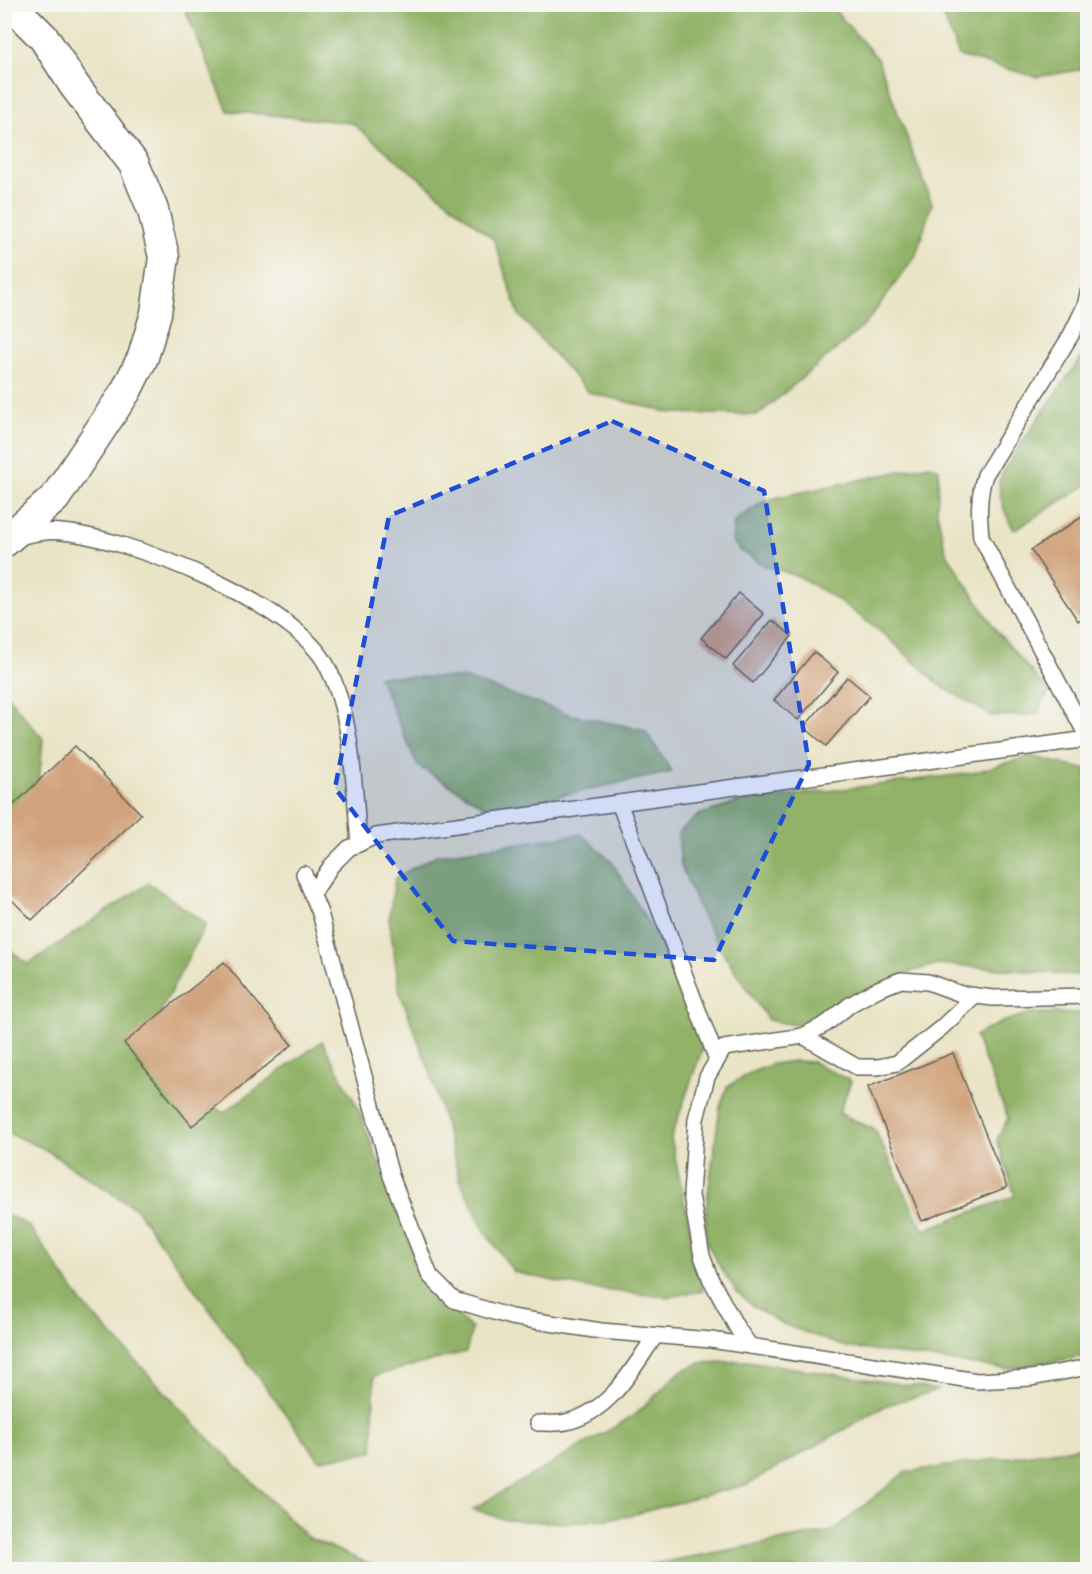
<svg xmlns="http://www.w3.org/2000/svg" width="1092" height="1574" viewBox="0 0 1092 1574" font-family="Delius,sans-serif">
  <style>
    .forest { fill: #91b267; stroke: #566742; stroke-width: 1.5 }
    .building { fill: #d1a37c }
    .lines { fill: none; stroke-linecap: round; stroke-linejoin: round }
    .service-casing { stroke: #646258; stroke-width: 18 }
    .minor-casing { stroke: #646258; stroke-width: 33 }
    .service { stroke: #fff; stroke-width: 15 }
    .minor { stroke: #fff; stroke-width: 30 }
    .marked { fill: #1d4ed8; fill-opacity: 0.2; stroke: #1d4ed8; stroke-width: 4.5; stroke-dasharray: 12 8; stroke-linejoin: round }
  </style>
  <rect width="100%" height="100%" fill="#f6f6f2"/>
  <filter id="ink" filterUnits="userSpaceOnUse"><feTurbulence type="fractalNoise" baseFrequency=".0167" numOctaves="2"/><feDisplacementMap in="SourceGraphic" scale="12" xChannelSelector="R" yChannelSelector="G"/><feConvolveMatrix kernelMatrix="1 2 1 2 8 2 1 2 1" color-interpolation-filters="sRGB"/></filter>
  <filter id="wash" filterUnits="userSpaceOnUse"><feTurbulence type="fractalNoise" baseFrequency=".008" numOctaves="4" result="noise"/><feDisplacementMap in="SourceGraphic" scale="24" xChannelSelector="R" yChannelSelector="G"/><feGaussianBlur stdDeviation="1.35" result="paint"/><feColorMatrix in="noise" values="0 0 0 0 0 0 0 0 0 0 0 0 0 0 0 0 0 1.4 0 .05"/><feComposite in="paint" operator="in"/></filter>
  <g filter="url(#wash)">
    <rect width="100%" height="100%" fill="#eae4c6"/>
    <g class="forest">
      <polygon points="183,5 830,5 877,58 932,203 916,255 865,325 758,415 671,413 588,392 519,315 494,240 352,123 228,111"/>
      <polygon points="939,5 1087,5 1087,54 1084,69 1037,77 959,56"/>
      <path d="M1087 350V485L1014 530C1005 515 999 499 999 482 1000 468 1074 369 1087 350Z"/>
      <polygon points="929,465 939,469 937,512 946,552 996,630 1049,692 1036,715 992,716 939,685 886,636 838,600 800,577 765,566 741,551 732,541 734,521 766,500"/>
      <polygon points="378,676 464,678 568,714 645,730 672,772 491,810 418,766"/>
      <polygon points="4,692 43,739 37,804 4,831"/>
      <polygon points="1030,756 1087,770 1087,976 938,964 903,974 851,999 805,1027 768,1020 722,951 703,918 681,866 678,833 699,815 739,802 972,773"/>
      <polygon points="581,834 612,862 649,924 687,990 704,1044 671,1138 703,1291 667,1297 586,1288 514,1272 486,1233 460,1180 431,1074 400,993 389,919 395,878 437,855"/>
      <polygon points="149,883 206,924 140,1051 223,1113 322,1041 357,1106 425,1283 472,1329 466,1352 374,1376 373,1452 319,1460 136,1209 43,1148 5,1132 4,945 28,964"/>
      <path d="M1087 1012V1356L1006 1369 845 1347 783 1324 754 1307 737 1292 719 1265 707 1243 705 1215 720 1107 727 1087 750 1073 772 1064 794 1061 813 1062 851 1081 839 1113 875 1130 923 1230 1015 1196 997 1140 1008 1118 975 1036C995 1024 1021 1013 1044 1013 1059 1012 1073 1015 1087 1012Z"/>
      <polygon points="4,1213 29,1226 83,1304 191,1420 307,1537 381,1569 5,1569"/>
      <polygon points="747,1361 939,1390 887,1405 748,1484 624,1517 570,1523 506,1520 473,1509 635,1415 680,1372 700,1363"/>
      <polygon points="1087,1446 1087,1569 624,1569 833,1531 905,1472"/>
    </g>
    <g id="blocks">
      <g class="building">
        <polygon points="1088,513 1088,615 1078,621 1031,550"/>
        <polygon points="739,593 764,614 726,659 701,638"/>
        <polygon points="772,620 792,636 753,683 733,666"/>
        <polygon points="814,652 838,672 798,720 774,700"/>
        <polygon points="847,677 870,696 826,746 804,727"/>
        <polygon points="75,746 141,814 32,920 4,892 4,814"/>
        <polygon points="224,962 292,1045 192,1126 124,1043"/>
        <polygon points="953,1053 1007,1187 922,1221 868,1087"/>
      </g>
    </g>
  </g>
  <g filter="url(#ink)">
    <use href="#blocks" fill-opacity="0" stroke="#646258" stroke-width="1.5"/>
    <g class="lines">
      <defs>
        <g id="service">
          <path d="M1088 293 1085 306 1071 335 985 475C978 496 979 515 981 537L1088 738"/>
          <path d="M18 537C32 534 47 530 62 532 130 538 296 604 327 666 353 716 354 788 359 844"/>
          <polyline points="619,803 717,1060"/>
          <polyline points="304,874 320,913 391,1176 430,1276 454,1300 511,1317 601,1331 711,1340 977,1381 1031,1378 1088,1367"/>
          <polyline points="312,895 331,866 349,848 376,836 1088,739"/>
          <polyline points="803,1036 857,1067 878,1067 897,1063 941,1028 975,996"/>
          <polyline points="750,1346 737,1328 711,1280 702,1256 691,1195 696,1119 707,1077 724,1048 803,1036 826,1024 851,1004 878,989 901,980 928,982 961,994 993,998 1088,996"/>
          <path d="M538 1423C547 1423 558 1424 566 1422 610 1412 632 1370 655 1336"/>
        </g>
        <polyline id="minor" points="4,6 17,11 44,38 74,85 134,164 153,210 164,257 156,313 143,357 126,391 55,498 4,542"/>
      </defs>
      <use href="#service" class="service-casing"/>
      <use href="#minor" class="minor-casing"/>
      <use href="#service" class="service"/>
      <use href="#minor" class="minor"/>
    </g>
  </g>
  <path class="marked" d="M612 421 764 491 809 764 714 960 453 941 335 788 389 516Z"/>
  <rect width="1092" height="1574" fill="none" stroke="#f6f6f2" stroke-width="24"/>
</svg>
